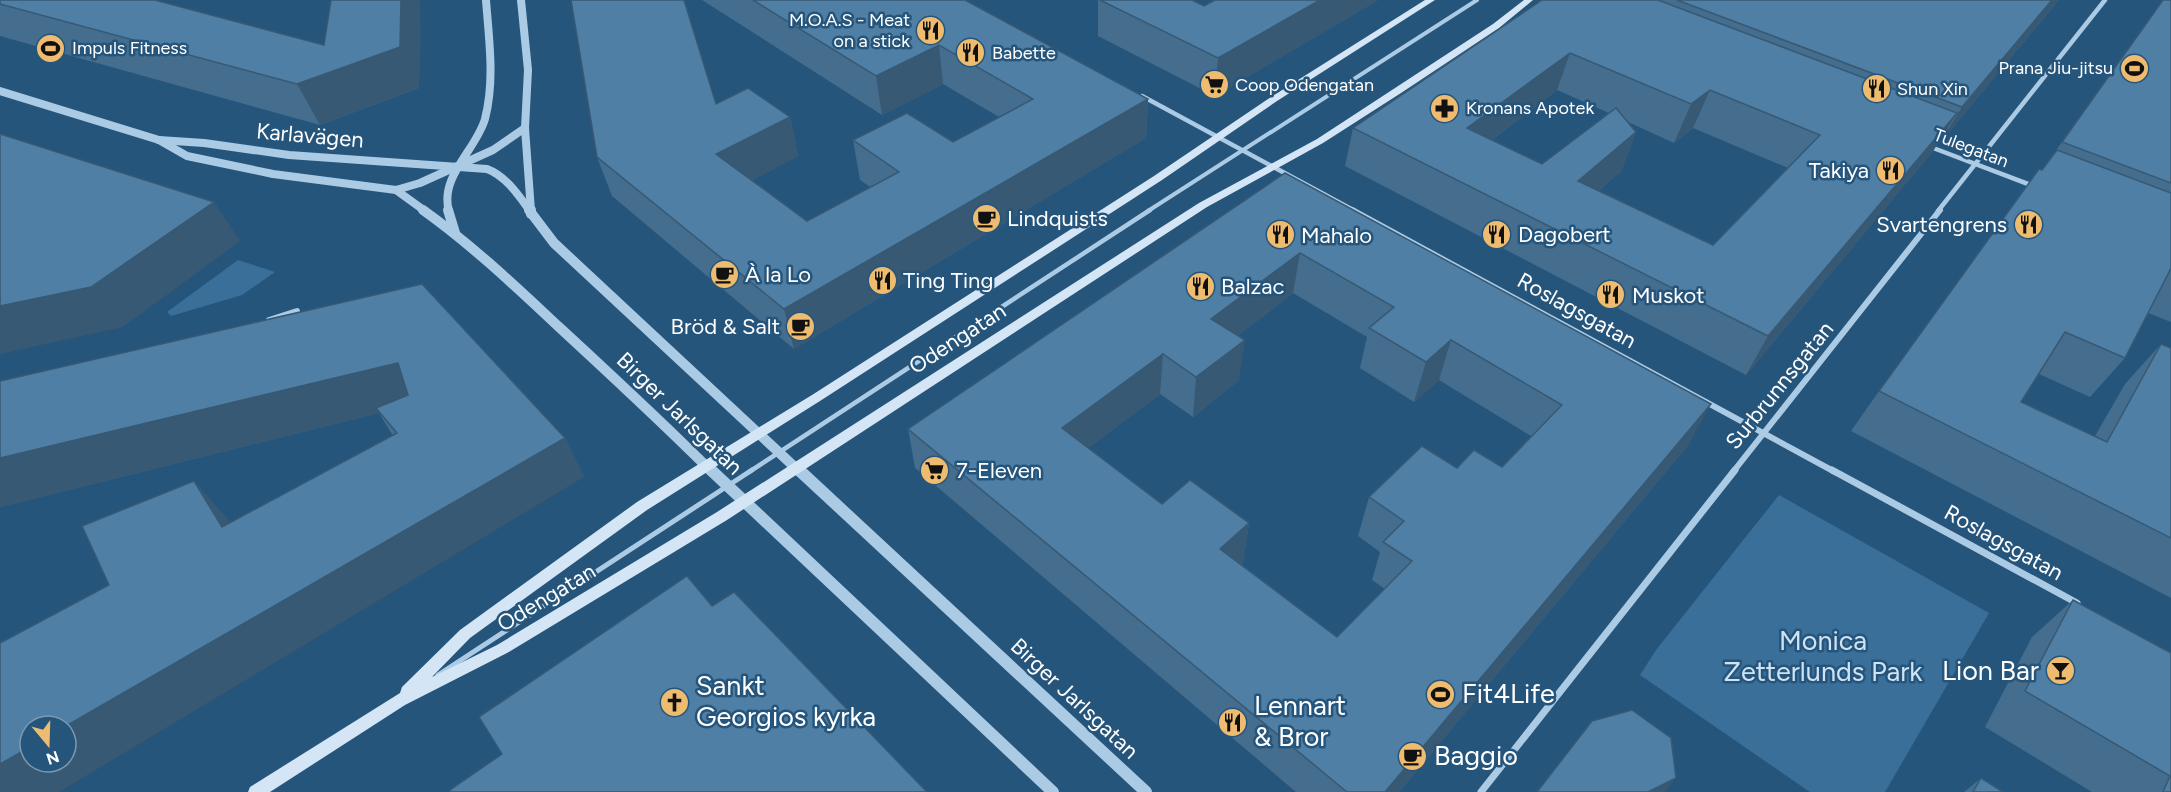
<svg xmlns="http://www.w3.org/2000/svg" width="2171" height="792" viewBox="0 0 2171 792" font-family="Figtree,sans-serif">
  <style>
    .green { fill: #3a6f9a }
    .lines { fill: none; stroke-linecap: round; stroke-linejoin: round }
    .service-far2 { stroke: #abcbe5; stroke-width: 4 }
    .service-far1 { stroke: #abcbe5; stroke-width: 4.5 }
    .service { stroke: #abcbe5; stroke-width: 5 }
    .minor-far2 { stroke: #abcbe5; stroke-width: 4.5 }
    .minor-far1 { stroke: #abcbe5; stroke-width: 6 }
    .minor { stroke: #abcbe5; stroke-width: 7 }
    .tertiary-far2 { stroke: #abcbe5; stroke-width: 8 }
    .tertiary-far1 { stroke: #abcbe5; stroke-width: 10 }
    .tertiary { stroke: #abcbe5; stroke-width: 12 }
    .secondary { fill: #d4e5f5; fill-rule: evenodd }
    .wall { fill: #446d8e; fill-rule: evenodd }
    .shaded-wall { fill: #375974 }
    .building { fill: #4f7fa5; stroke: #375974; stroke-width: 1.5; fill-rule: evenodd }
    .labels { text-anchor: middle; stroke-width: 5; stroke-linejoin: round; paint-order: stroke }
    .far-poi-label { font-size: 18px; fill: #fff; stroke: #26557c; text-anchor: start }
    .far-street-label { font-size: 18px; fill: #fff; stroke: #26557c }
    .street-label { font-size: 22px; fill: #fff; stroke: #26557c }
    .poi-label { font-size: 22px; fill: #fff; stroke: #26557c; text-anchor: start }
    .near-park-label { font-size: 27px; fill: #cee3f4; stroke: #26557c }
    .near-poi-label { font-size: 27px; fill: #fff; stroke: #26557c; text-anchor: start }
  </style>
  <rect width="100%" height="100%" fill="#26557c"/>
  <g class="green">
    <polygon points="238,260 275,272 242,295 171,316 167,312"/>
    <polygon points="1779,495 1989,613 1885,792 1810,792 1640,675 1656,650"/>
  </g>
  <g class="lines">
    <polyline class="service-far2" points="1148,211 1477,0"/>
    <polyline class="service-far1" points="749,472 1150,210"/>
    <polyline class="service" points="438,675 752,470"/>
    <g class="minor-far2">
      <polyline points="1142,96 1355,211"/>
      <polyline points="1928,146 2036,187"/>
      <polyline points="1938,211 2105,0"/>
    </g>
    <g class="minor-far1">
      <polyline points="1352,210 1835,472"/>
      <polyline points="269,320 297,311"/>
      <polyline points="1733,472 1940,210"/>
    </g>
    <g class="minor">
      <polyline points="1832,470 2077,603"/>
      <polyline points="1481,792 1735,470"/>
    </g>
    <g class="tertiary-far2">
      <polyline points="521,0 528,70 525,128 531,211"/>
      <polyline points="0,91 159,140 187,156 273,174 396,190 420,183 493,150 525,128"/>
      <path d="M159 140 204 143 289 155 487 169C506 176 519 196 530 211"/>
      <polyline points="396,190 425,211"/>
      <path d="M449 211C439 177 476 150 485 119 495 80 489 40 486 0"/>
    </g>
    <g class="tertiary-far1">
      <path d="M423 210C472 245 515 286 559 327 610 374 662 422 712 472"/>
      <polyline points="448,210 455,233"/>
      <polyline points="529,210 554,243 800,472"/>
      <polyline points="531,210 531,214"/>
    </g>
    <g class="tertiary">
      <polyline points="711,470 1053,792"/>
      <polyline points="799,470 1146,792"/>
    </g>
    <polygon class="secondary" points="1425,0 1435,0 1277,101 1162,180 820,401 647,510 470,638 432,677 497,645 717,512 1199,203 1317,139 1493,24 1524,0 1533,0 1499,28 1401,93 1323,143 1207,207 727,520 507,653 405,705 270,792 248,792 250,787 400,693 402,687 460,630 637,502 812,395 1154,176 1271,97"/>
  </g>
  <g class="wall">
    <polygon points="0,0 324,45 331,0 420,0 419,88 320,125 0,36"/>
    <polygon points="702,0 965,0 1148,99 1146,138 794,349 612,196 597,157 716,104 790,117 798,156 752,180 807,221 870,187 860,180 853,140 953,142 999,117 943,84 882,115"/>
    <polygon points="1098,0 1192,0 1204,6 1378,0 1215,96 1098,36"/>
    <path d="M1542 0H2059L1939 144 1938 143 1933 151 1746 375 1345 166 1353 128ZM1557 90 1609 113 1542 164 1492 140ZM1628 122 1674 143 1693 128 1788 168 1713 245 1598 191 1621 171 1636 132Z"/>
    <polygon points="2163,0 2171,0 2171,322 2148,313 2125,358 2090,397 2039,374 2021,402 2095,436 2125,384 2161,344 2171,348 2171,598 1851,431 1879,391 2042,170"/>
    <path d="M1285 173 1689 444 1399 792H1296L915 468 908 429ZM1293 293 1367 337 1360 368 1414 402 1439 380 1531 436 1502 467 1457 468 1369 497 1358 536 1380 552 1372 580 1385 589 1337 637 1241 564 1243 562 1249 523 1162 504 1088 448 1160 394 1193 417 1239 380 1237 336Z"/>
    <polygon points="422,284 565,438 584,477 109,585 194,481 230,523 393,436 379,413 0,507 0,381"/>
    <polygon points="2073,600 2171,653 2171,792 2092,792 1985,727 2032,637"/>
    <polygon points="1981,778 2003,792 1964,792"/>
  </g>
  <g class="shaded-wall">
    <polygon points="401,0 420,0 419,88 320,125 297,84"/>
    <polygon points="1320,0 1378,0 1215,96 1218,58"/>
    <polygon points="2052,0 2059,0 1939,144 1962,107"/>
    <polygon points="939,45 943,84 882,115 876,76"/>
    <polygon points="1570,53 1557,90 1456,167 1467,128"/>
    <polygon points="1710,90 1693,128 1674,143 1691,104"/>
    <polygon points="1148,99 1146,138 794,349 784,309"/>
    <polygon points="1957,113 1933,151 1746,375 1768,336"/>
    <polygon points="790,117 798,156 727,193 716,154"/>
    <polygon points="1636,132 1621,171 1563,220 1578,181"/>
    <polygon points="214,202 240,241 123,327 0,354 0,306"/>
    <polygon points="1300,253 1293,293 1207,359 1211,319"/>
    <polygon points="1245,340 1239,380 1193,417 1196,377"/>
    <polygon points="1451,340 1439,380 1414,402 1426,362"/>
    <polygon points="1163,354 1160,394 1063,467 1062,428"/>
    <polygon points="398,363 422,403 376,408 379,413 0,507 0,458"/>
    <polygon points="1711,404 1689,444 1399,792 1385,792"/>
    <polygon points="565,438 584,477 59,792 0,792 0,764 30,747 30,762 66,762 66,726"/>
    <polygon points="194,481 228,520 256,566 222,527"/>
    <polygon points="1249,523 1243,562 1215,587 1220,549"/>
    <polygon points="1676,778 1665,792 1648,792"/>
  </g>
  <g class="building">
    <polygon points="0,0 155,0 324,45 331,0 401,0 400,47 297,84 0,4"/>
    <polygon points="571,0 684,0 716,104 748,88 790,117 716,154 807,221 899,172 853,140 907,113 953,142 1033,99 939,45 876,76 753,0 965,0 1148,99 784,309 597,157"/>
    <polygon points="1100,0 1192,0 1204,6 1215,0 1320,0 1218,58"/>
    <path d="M1542 0H1658L1957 113 1768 336 1353 128ZM1570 53 1691 104 1710 90 1820 135 1713 245 1578 181 1636 132 1616 108 1542 164 1467 128Z"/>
    <polygon points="1677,0 2052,0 1962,107"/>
    <polygon points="2163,0 2171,0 2171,183 2062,142"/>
    <polygon points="0,134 214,202 91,287 0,306"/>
    <polygon points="2057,150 2171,193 2171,268 2125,358 2065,332 2021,402 2107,442 2161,344 2171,348 2171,538 1879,391 2039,169 2042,170"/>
    <path d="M1285 173 1711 404 1385 792H1347L908 429ZM1300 253 1394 307 1369 328 1426 362 1451 340 1562 405 1502 467 1474 450 1457 468 1422 446 1369 497 1404 521 1383 542 1412 561 1337 637 1220 549 1249 523 1190 480 1162 504 1062 428 1163 354 1196 377 1245 340 1211 319Z"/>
    <polygon points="422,284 565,438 66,726 30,726 30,747 0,764 0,643 109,585 82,526 194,481 222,527 397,433 376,408 408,395 398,363 0,458 0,381"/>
    <polygon points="687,576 712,606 734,592 927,792 450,792 450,790 502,754 479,717"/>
    <polygon points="2073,600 2171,653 2171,792 2163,792 2170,776 2025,691"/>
    <polygon points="1632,710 1671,738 1676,778 1648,792 1537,792 1592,721"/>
    <polygon points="1981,778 2003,792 1973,792"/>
  </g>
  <defs>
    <symbol id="restaurant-disc" viewBox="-11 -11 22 22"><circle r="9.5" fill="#edbc70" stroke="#26557c"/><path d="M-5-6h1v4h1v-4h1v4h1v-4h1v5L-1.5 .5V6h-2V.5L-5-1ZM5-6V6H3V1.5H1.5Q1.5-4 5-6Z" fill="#111"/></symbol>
    <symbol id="stadium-disc" viewBox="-11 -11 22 22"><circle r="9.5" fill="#edbc70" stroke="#26557c"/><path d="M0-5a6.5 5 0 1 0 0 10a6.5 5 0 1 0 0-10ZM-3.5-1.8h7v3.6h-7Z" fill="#111"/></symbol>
    <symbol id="supermarket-disc" viewBox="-11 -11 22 22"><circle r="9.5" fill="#edbc70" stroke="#26557c"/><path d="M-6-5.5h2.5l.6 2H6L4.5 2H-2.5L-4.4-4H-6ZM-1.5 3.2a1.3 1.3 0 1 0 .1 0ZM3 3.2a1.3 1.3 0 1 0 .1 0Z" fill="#111"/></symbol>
    <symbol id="pharmacy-disc" viewBox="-11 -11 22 22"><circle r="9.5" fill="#edbc70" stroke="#26557c"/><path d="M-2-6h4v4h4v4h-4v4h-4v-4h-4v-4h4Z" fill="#111"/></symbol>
    <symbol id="cafe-disc" viewBox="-11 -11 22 22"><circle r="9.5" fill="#edbc70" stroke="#26557c"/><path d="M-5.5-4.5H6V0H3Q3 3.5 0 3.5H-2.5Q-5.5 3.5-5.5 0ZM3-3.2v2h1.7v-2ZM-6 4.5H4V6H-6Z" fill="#111"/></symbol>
    <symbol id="bar-disc" viewBox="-11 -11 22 22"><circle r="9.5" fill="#edbc70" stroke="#26557c"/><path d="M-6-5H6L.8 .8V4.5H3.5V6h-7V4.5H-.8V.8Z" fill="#111"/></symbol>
    <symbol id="church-disc" viewBox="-11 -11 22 22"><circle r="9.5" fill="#edbc70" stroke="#26557c"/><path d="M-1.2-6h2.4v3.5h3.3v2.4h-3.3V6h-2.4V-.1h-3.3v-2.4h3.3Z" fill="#111"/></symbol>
  </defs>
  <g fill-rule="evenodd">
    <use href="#restaurant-disc" x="914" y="14" width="33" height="33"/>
    <use href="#stadium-disc" x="34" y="32" width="33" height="33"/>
    <use href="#restaurant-disc" x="954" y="36" width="33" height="33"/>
    <use href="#stadium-disc" x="2118" y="52" width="33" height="33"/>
    <use href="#supermarket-disc" x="1198" y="68" width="33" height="33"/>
    <use href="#restaurant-disc" x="1860" y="72" width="33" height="33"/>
    <use href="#pharmacy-disc" x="1428" y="92" width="33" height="33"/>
    <use href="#restaurant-disc" x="1874" y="154" width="33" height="33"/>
    <use href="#cafe-disc" x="970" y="202" width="33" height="33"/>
    <use href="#restaurant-disc" x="2012" y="208" width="33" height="33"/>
    <use href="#restaurant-disc" x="1480" y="218" width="33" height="33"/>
    <use href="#restaurant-disc" x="1264" y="218" width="33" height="33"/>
    <use href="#cafe-disc" x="708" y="258" width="33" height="33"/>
    <use href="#restaurant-disc" x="866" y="264" width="33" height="33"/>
    <use href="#restaurant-disc" x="1184" y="270" width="33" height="33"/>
    <use href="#restaurant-disc" x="1594" y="278" width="33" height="33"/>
    <use href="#cafe-disc" x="784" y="310" width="33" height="33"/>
    <use href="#supermarket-disc" x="918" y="454" width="33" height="33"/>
    <use href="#bar-disc" x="2044" y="654" width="33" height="33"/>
    <use href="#stadium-disc" x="1424" y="678" width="33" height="33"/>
    <use href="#church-disc" x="658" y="686" width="33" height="33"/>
    <use href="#restaurant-disc" x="1216" y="706" width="33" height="33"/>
    <use href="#cafe-disc" x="1396" y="740" width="33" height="33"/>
  </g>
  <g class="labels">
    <g class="far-poi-label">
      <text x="910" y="26" text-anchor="end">M.O.A.S - Meat<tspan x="910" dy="21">on a stick</tspan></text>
      <text x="72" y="54">Impuls Fitness</text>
      <text x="992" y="59">Babette</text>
      <text x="2113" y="74" text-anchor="end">Prana Jiu-jitsu</text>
      <text x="1235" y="91">Coop Odengatan</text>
      <text x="1897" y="95">Shun Xin</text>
      <text x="1466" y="114">Kronans Apotek</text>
    </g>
    <g class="far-street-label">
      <text transform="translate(1971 148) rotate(21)" y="6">Tulegatan</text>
    </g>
    <g class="street-label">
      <text transform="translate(310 135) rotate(5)" y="8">Karlavägen</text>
      <text transform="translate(1577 310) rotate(29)" y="8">Roslagsgatan</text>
      <text transform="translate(957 338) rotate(-33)" y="8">Odengatan</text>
      <text transform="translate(1779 385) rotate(-51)" y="8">Surbrunnsgatan</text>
      <text transform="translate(680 413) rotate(44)" y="8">Birger Jarlsgatan</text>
      <text transform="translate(2004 542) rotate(29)" y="8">Roslagsgatan</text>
      <text transform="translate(546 597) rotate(-31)" y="8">Odengatan</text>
      <text transform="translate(1075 698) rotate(43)" y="8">Birger Jarlsgatan</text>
    </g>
    <g class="poi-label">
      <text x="1869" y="178" text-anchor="end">Takiya</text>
      <text x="1007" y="226">Lindquists</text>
      <text x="2007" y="232" text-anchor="end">Svartengrens</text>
      <text x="1518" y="242">Dagobert</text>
      <text x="1301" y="243">Mahalo</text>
      <text x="745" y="282">À la Lo</text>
      <text x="903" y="288">Ting Ting</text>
      <text x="1221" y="294">Balzac</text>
      <text x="1632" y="303">Muskot</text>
      <text x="780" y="334" text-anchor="end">Bröd &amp; Salt</text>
      <text x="956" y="478">7-Eleven</text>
    </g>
    <g class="near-park-label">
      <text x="1823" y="650">Monica<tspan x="1823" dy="31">Zetterlunds Park</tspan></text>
    </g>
    <g class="near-poi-label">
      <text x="2039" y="680" text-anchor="end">Lion Bar</text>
      <text x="696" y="695">Sankt<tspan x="696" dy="31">Georgios kyrka</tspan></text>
      <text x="1462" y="703">Fit4Life</text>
      <text x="1254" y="715">Lennart<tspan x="1254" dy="31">&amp; Bror</tspan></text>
      <text x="1434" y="765">Baggio</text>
    </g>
  </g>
  <g transform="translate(48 744) rotate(161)"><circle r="28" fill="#26557c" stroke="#7d99b0" stroke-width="1.5"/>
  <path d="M0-4.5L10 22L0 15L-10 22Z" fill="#edbc70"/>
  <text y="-9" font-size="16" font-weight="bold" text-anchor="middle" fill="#ffffff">N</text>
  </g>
</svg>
